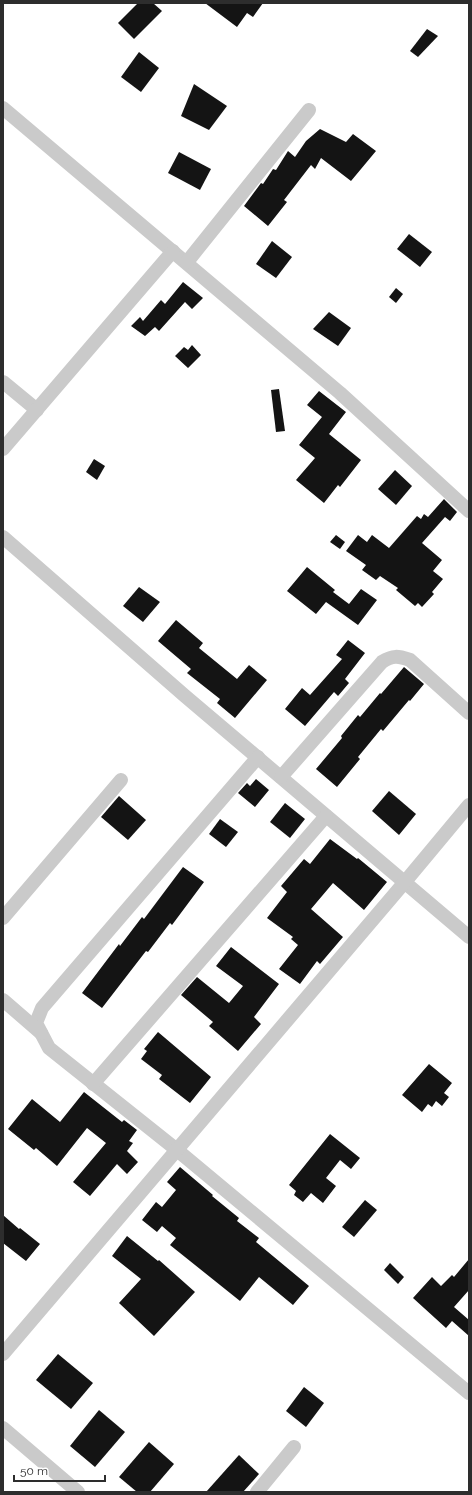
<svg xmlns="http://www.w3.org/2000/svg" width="472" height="1495" viewBox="0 0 472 1495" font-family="Raleway,sans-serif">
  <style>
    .building { fill: #141414 }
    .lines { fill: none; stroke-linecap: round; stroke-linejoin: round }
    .minor { stroke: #cacaca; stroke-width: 14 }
  </style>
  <rect width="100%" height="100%" fill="#fff"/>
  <g class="building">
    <polygon points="138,3 153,3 162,11 134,39 118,23"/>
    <polygon points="205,3 263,3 253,17 247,13 237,27"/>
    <polygon points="427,29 438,36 418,57 410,51"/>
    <polygon points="139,52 159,68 141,92 121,77"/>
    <polygon points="194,84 227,106 209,130 181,116"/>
    <polygon points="320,129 346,142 353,134 376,151 351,181 321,158 315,169 311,165 284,200 287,202 268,226 244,206 261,183 263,184 273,169 276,170 288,151 295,157 306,141"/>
    <polygon points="179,152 211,169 200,190 168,173"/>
    <polygon points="409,234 432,252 420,267 397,249"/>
    <polygon points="272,241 292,257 276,278 256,264"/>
    <polygon points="183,282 203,298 192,309 185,302 159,331 155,327 145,336 131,326 140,317 143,321 161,300 165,304"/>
    <polygon points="396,288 403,294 396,303 389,297"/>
    <polygon points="329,312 351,328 338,346 313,329"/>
    <polygon points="192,345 201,355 188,368 175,356 184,347 188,350"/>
    <polygon points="279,389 285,431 276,432 271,390"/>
    <polygon points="319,391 346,412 329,434 361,460 340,487 338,485 324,503 296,480 315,458 299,445 322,417 307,405"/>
    <polygon points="94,459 105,466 97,480 86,472"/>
    <polygon points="395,470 412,486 396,505 378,489"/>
    <polygon points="444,499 457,512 450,521 445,517 422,543 442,560 433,571 443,579 432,592 434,594 422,607 418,603 415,606 396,590 398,588 380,576 376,580 362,570 366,565 346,551 358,535 367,542 372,535 389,548 417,516 421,519 424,514 428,517"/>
    <polygon points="336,535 345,542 340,549 330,542"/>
    <polygon points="307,567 335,590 333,592 349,604 361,589 377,600 358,625 326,602 316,614 287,591"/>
    <polygon points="139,587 160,602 143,622 123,606"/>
    <polygon points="176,620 203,643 199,648 237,679 249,665 267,680 235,718 217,703 220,699 187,673 191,669 158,641"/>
    <polygon points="348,640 365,653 345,679 349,683 338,696 334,692 305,726 285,709 302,688 310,695 342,659 336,655"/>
    <polygon points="404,667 424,684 410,701 409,700 383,731 381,729 358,757 360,759 337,787 316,769 342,738 341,736 358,715 360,717 380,693 381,694"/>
    <polygon points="256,779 269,790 255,807 238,793 247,783 250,786"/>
    <polygon points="389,791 416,814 399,835 372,811"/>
    <polygon points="119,796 146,820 128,840 101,817"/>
    <polygon points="285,803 305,819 290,838 270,822"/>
    <polygon points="220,819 238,832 226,847 209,834"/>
    <polygon points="330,839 357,859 358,858 387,882 364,910 333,883 311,909 343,937 320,964 317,961 300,984 279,969 298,945 291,939 293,937 267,918 287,892 281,886 304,859 310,864"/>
    <polygon points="183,867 204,882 172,925 170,923 148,952 146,951 102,1008 82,993 119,944 120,946 142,917 144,919"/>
    <polygon points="231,947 279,984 254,1017 261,1024 238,1051 209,1026 213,1022 181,995 197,977 229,1003 243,986 216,966"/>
    <polygon points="158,1032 211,1077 190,1103 159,1079 162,1075 141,1059 147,1051 144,1049"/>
    <polygon points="429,1064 452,1083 444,1093 449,1097 442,1106 436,1101 432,1107 428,1104 422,1112 402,1095"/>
    <polygon points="84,1092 122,1122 124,1120 137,1130 129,1141 133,1143 127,1151 138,1162 127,1174 117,1164 90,1196 73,1182 106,1143 87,1128 57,1166 36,1148 34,1150 8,1129 32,1099 60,1122"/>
    <polygon points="330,1134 360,1158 351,1169 340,1160 326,1178 336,1186 323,1203 311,1193 303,1202 294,1195 296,1191 289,1185"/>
    <polygon points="180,1167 213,1195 212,1196 239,1218 237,1221 259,1238 256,1242 309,1286 293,1305 259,1277 240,1301 170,1245 176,1238 162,1226 157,1232 142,1220 156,1202 162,1207 176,1190 167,1182"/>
    <polygon points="365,1200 377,1210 354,1237 342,1227"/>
    <polygon points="3,1215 19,1229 20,1228 40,1244 26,1261 3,1243"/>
    <polygon points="127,1236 158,1261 159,1260 195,1292 154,1336 119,1303 141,1279 112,1256"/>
    <polygon points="469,1259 469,1290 454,1307 469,1320 469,1336 452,1321 446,1328 413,1298 432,1277 441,1286 452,1275 454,1277"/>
    <polygon points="390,1263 404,1277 398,1284 384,1270"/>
    <polygon points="58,1354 93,1383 71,1409 36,1380"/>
    <polygon points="304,1387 324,1403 306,1427 286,1411"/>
    <polygon points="99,1410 125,1432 95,1467 70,1446"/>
    <polygon points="149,1442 174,1464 150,1492 137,1492 119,1477"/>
    <polygon points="239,1455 259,1474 243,1492 206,1492"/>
  </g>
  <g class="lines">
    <g class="minor">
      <polyline points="3,108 340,393 469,511"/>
      <polyline points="187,262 309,110"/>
      <polyline points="3,382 37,410"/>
      <polyline points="3,449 173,251"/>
      <polyline points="3,537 185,696 469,937"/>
      <polyline points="258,757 42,1008 36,1023 49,1048 177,1150 469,1393"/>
      <path d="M281 777 382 662C393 655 398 656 410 660L469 713"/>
      <polyline points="3,918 121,780"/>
      <polyline points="3,1000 41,1033"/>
      <polyline points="93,1084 326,816"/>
      <polyline points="3,1354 404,883 469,805"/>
      <polyline points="3,1428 78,1492"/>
      <polyline points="257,1492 294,1447"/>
    </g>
  </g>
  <rect width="472" height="1495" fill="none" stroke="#2d2d2d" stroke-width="8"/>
  <path d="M14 1475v6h91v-6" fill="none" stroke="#2d2d2d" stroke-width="2"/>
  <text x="20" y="1475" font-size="12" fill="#2d2d2d" stroke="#ffffff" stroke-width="3" paint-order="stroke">50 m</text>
</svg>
